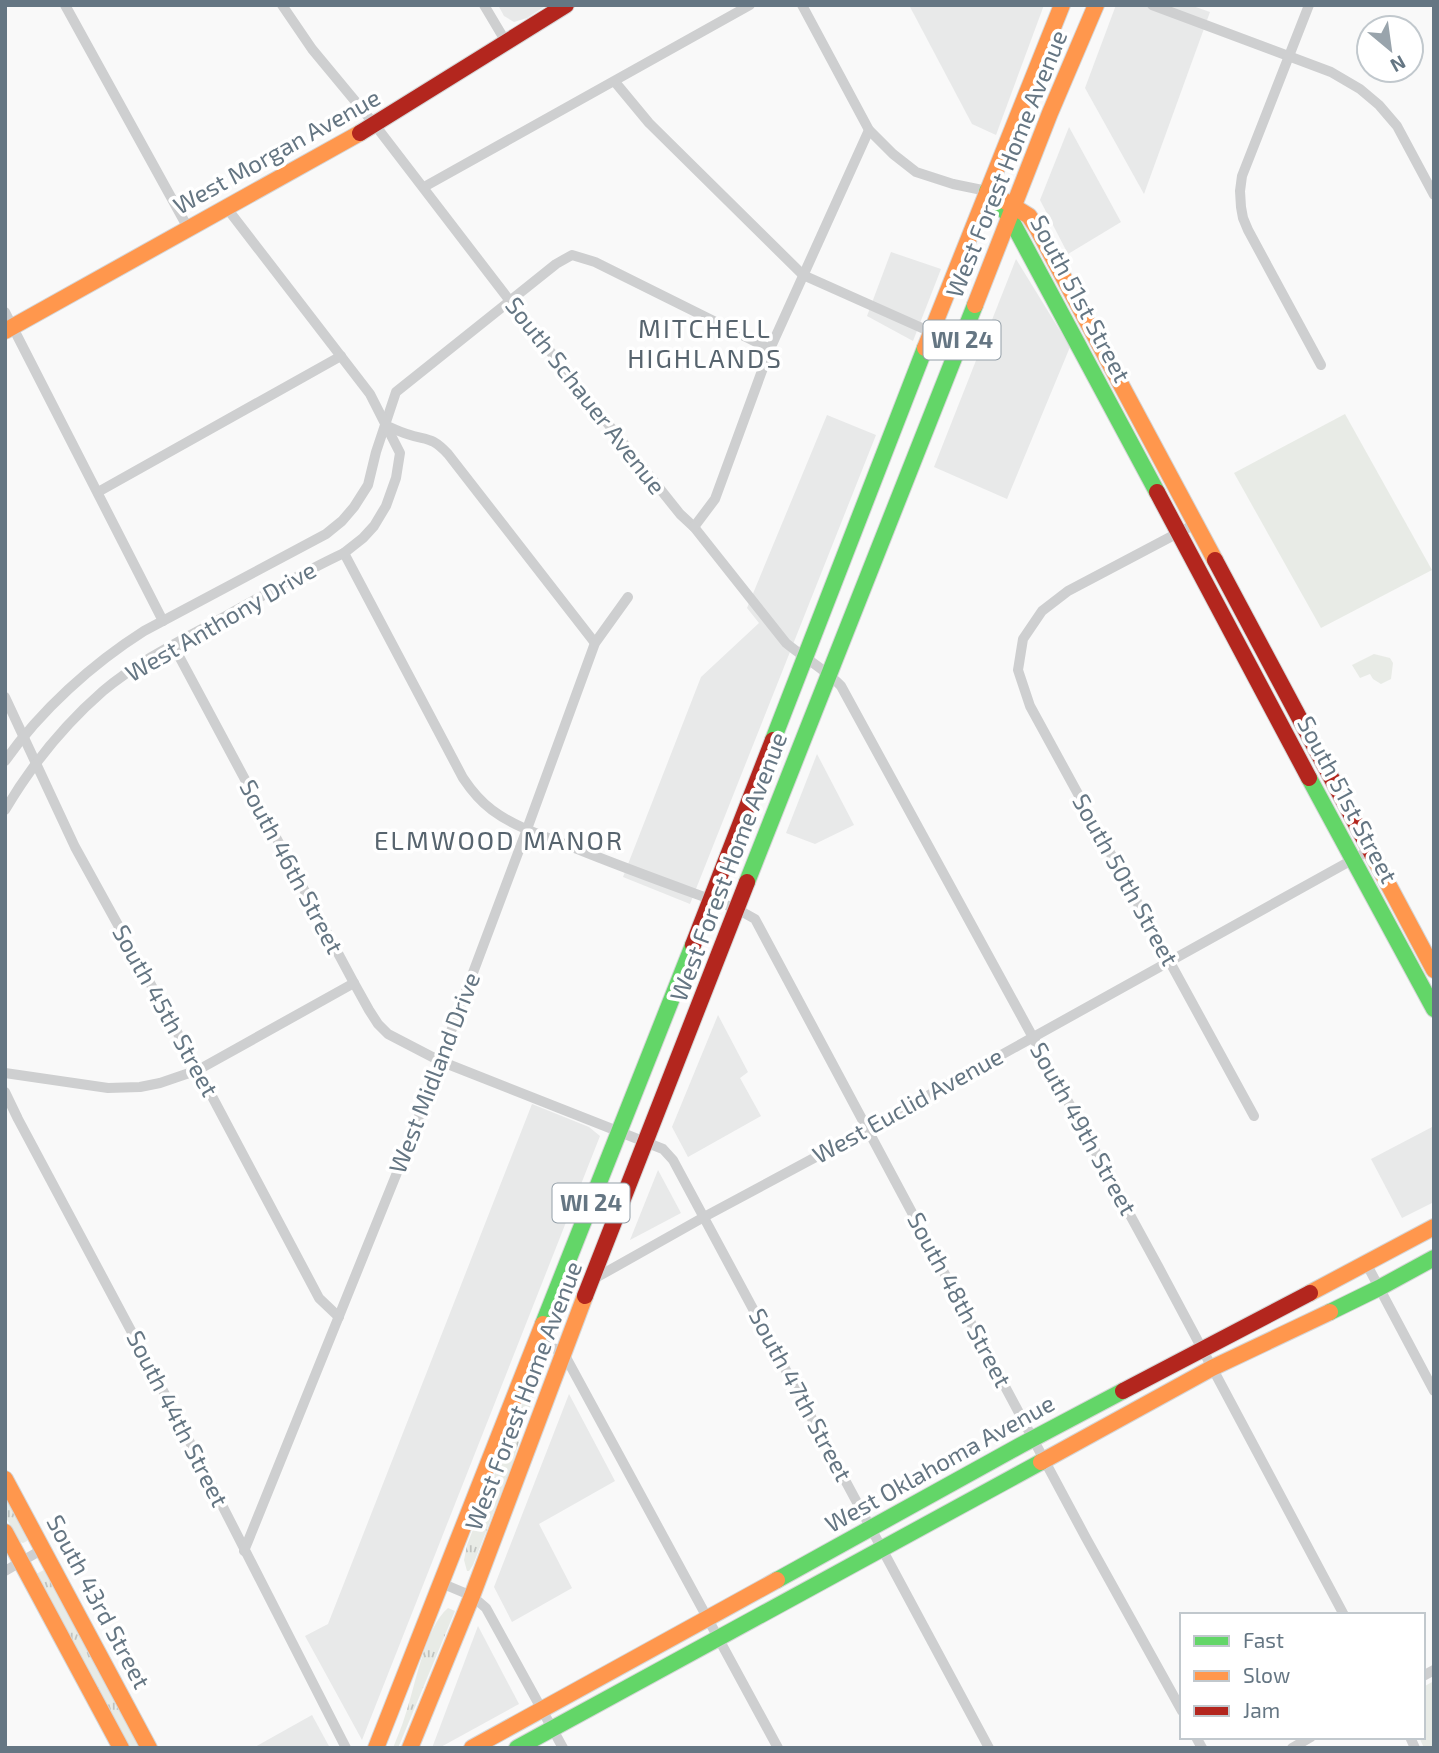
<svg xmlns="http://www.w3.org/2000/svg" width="1439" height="1753" viewBox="0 0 1439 1753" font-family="'Exo 2',sans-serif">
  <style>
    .built { fill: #e8e9e9 }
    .grass { fill: url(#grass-tufts) }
    .park { fill: #e8ebe6 }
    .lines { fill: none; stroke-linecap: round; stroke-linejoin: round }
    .fast-casing { stroke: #d5d6d7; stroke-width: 18 }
    .slow-casing { stroke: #d5d6d7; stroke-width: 18 }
    .jam-casing { stroke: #d5d6d7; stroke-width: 18 }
    .street { stroke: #cecfd0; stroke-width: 10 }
    .fast { stroke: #63d668; stroke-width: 16 }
    .slow { stroke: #ff974d; stroke-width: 16 }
    .jam { stroke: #b3261e; stroke-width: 16 }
    .labels { text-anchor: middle; stroke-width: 7; stroke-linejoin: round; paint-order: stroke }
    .shield { fill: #fff; stroke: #939fa8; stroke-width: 2 }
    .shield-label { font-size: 23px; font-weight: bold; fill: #657683 }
    .street-label { font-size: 24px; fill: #657683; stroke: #fff }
    .neighbourhood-label { font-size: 26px; letter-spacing: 2px; fill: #57646e; stroke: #fff }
  </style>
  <defs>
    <pattern id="grass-tufts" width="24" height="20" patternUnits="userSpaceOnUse" patternTransform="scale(1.75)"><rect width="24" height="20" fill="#e8ebe6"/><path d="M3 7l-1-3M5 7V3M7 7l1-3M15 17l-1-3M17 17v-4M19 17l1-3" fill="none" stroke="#c0c3c0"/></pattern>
  </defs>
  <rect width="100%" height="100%" fill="#f9f9f9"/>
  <g class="built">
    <polygon points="498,5 547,5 527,18 514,22 504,16"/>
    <polygon points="909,5 1044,5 996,135 972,124"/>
    <polygon points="1116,5 1190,5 1210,12 1144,194 1085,88"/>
    <polygon points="1069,127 1121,222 1068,254 1040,200"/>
    <polygon points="891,252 941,269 913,341 867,316"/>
    <polygon points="1016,259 1070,347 1007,499 934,467"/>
    <polygon points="827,415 876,435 690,904 623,877 701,677 759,623 747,608"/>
    <polygon points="817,754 854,825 815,844 786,833"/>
    <polygon points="718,1015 748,1072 740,1078 761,1116 688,1157 672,1127"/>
    <polygon points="532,1104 589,1127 600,1136 362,1740 305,1636 328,1624"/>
    <polygon points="1434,1126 1434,1202 1402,1218 1371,1159"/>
    <polygon points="658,1170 681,1213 630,1240"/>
    <polygon points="569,1394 615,1481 539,1524 572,1588 512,1622 494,1587"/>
    <polygon points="478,1626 519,1704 439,1748 432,1748"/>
    <polygon points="312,1715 330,1748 253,1748"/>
  </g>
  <g class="grass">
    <polygon points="536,1375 540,1377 522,1431 513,1463 473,1565 469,1571 467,1571 464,1560 467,1545 522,1404"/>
    <polygon points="5,1495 28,1538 27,1541 23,1543 20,1542 5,1516"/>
    <polygon points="44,1570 140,1748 129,1748 36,1574"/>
    <path d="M448 1608 455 1611 398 1748H393C397 1737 402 1727 405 1716 415 1688 425 1627 448 1608Z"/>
  </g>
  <g class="park">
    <polygon points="1345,414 1432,570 1321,628 1234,473"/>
    <polygon points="1374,654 1390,658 1393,663 1391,679 1381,684 1373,679 1370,674 1360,678 1352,665"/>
    <polygon points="1434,1681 1434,1748 1424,1748 1419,1737 1423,1737 1423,1687"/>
  </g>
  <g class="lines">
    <defs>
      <g id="fast">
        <polyline points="987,191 1009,216 1157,492"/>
        <polyline points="773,740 925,348"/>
        <polyline points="1309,778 1434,1009"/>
        <polyline points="747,882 975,305"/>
        <polyline points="1330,1312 1379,1288 1434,1258"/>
        <polyline points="543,1324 693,945"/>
        <polyline points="777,1580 1021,1445 1123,1391"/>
        <polyline points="517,1748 1041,1462"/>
      </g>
      <g id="slow">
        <polyline points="1003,200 1029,216 1037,228 1215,560"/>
        <polyline points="975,305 1050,113 1096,5"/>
        <polyline points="5,331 360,133"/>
        <polyline points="925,348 1062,5"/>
        <polyline points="1372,854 1434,970"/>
        <polyline points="1310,1293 1434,1227"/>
        <polyline points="1041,1462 1212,1368 1330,1312"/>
        <polyline points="5,1479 149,1748"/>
        <polyline points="5,1532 121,1748"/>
        <polyline points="376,1748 543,1324"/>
        <polyline points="410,1748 472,1596 585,1296"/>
        <polyline points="472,1748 777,1580"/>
      </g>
      <g id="jam">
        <polyline points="360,133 566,5"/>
        <polyline points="1157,492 1309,778"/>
        <polyline points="1215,560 1372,854"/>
        <polyline points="693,945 773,740"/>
        <polyline points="585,1296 747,882"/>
        <polyline points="1123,1391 1310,1293"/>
      </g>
    </defs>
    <use href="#fast" class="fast-casing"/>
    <use href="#slow" class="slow-casing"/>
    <use href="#jam" class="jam-casing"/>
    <g class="street">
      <polyline points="65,5 188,228"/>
      <path d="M282 5 312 49 375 125 510 301 680 514 694 527 786 643C804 658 825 669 841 686L1159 1268 1344 1615"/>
      <polyline points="484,5 506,42"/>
      <polyline points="802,5 869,130 893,154 916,172 953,184 987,191"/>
      <polyline points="1152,5 1331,72 1360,89 1379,105 1397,126 1434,195"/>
      <polyline points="1309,5 1242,176 1240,191 1241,207 1243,218 1248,230 1321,365"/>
      <polyline points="615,82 649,123 803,275 960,345"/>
      <polyline points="424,187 750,5"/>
      <polyline points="5,312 163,621"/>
      <path d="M385 425C392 428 400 432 407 434 428 441 431 436 448 454L595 643"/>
      <polyline points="98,492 341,356"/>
      <polyline points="1195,524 1068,591 1042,611 1023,639 1018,670 1030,706 1254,1116"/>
      <polyline points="694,527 715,499 770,349 869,130"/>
      <path d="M344 553 463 778C471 790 480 801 492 810 516 828 547 837 575 848 629 870 683 889 737 909L755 919 1086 1538 1182 1711"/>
      <polyline points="173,645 354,983 369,1010 378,1024 388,1034 440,1061 663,1149 673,1160 989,1748"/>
      <polyline points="5,697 75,847 198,1070 319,1298 339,1317"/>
      <path d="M5 761C41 710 92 664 144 631L326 534 342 521 354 507 368 485 376 452 396 392 556 264 572 255 595 262 770 349"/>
      <path d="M5 810C31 766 64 725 103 691 141 659 188 637 231 613 268 593 305 571 344 553L363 538 374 526 386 506 396 478 400 453 370 394 226 207"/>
      <polyline points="5,1073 108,1088 140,1087 160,1083 198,1070 354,983"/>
      <polyline points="5,1092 18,1119 175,1413 346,1748"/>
      <polyline points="1366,1263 1434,1391"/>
      <polyline points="592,1280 704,1217 868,1129 1370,850"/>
      <polyline points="536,1341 563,1352 778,1748"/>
      <polyline points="244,1551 409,1143 527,829 595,643 628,597"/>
      <polyline points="5,1571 43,1549"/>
      <polyline points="441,1583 472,1596 486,1608 563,1748"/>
      <polyline points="1423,1676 1434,1670"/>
      <polyline points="1196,1737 1202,1748"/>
      <polyline points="1410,1737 1415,1748"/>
      <polyline points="1292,1748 1311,1737"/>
    </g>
    <use href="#fast" class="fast"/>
    <use href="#slow" class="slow"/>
    <use href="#jam" class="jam"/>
  </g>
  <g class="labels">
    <g class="shield">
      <rect x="923.5" y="320.5" width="77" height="39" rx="5"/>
      <rect x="552.5" y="1183.5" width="77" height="39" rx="5"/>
    </g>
    <g class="shield-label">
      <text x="962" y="348">WI 24</text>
      <text x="591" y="1211">WI 24</text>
    </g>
    <g class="street-label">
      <text transform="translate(277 152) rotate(-29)" y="8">West Morgan Avenue</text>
      <text transform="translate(1007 164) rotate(-68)" y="8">West Forest Home Avenue</text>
      <text transform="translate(1080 299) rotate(62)" y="8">South 51st Street</text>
      <text transform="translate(585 396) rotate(52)" y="8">South Schauer Avenue</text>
      <text transform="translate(221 622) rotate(-30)" y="8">West Anthony Drive</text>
      <text transform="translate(1347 800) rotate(62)" y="8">South 51st Street</text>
      <text transform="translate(291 867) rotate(62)" y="8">South 46th Street</text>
      <text transform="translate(729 867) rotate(-69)" y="8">West Forest Home Avenue</text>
      <text transform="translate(1125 880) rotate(61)" y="8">South 50th Street</text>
      <text transform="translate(165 1011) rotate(61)" y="8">South 45th Street</text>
      <text transform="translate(435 1073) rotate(-69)" y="8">West Midland Drive</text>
      <text transform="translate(908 1106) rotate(-29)" y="8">West Euclid Avenue</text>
      <text transform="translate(1083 1129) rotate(61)" y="8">South 49th Street</text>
      <text transform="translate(959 1300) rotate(62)" y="8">South 48th Street</text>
      <text transform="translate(800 1395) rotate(62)" y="8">South 47th Street</text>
      <text transform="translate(524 1396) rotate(-69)" y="8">West Forest Home Avenue</text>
      <text transform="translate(177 1419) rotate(63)" y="8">South 44th Street</text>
      <text transform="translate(940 1464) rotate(-29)" y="8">West Oklahoma Avenue</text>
      <text transform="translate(98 1602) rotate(62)" y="8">South 43rd Street</text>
    </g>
    <g class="neighbourhood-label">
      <text x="705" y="338">MITCHELL<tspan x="705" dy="30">HIGHLANDS</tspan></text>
      <text x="499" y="850">ELMWOOD MANOR</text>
    </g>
  </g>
  <rect width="1439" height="1753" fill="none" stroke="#657683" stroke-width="14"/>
  <rect x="1180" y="1613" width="245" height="126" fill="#ffffff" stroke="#c1c8cd" stroke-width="2"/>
  <rect x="1194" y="1636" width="35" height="10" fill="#63d668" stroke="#c1c8cd" stroke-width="2"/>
  <text x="1243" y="1648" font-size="21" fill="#657683">Fast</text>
  <rect x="1194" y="1671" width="35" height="10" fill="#ff974d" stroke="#c1c8cd" stroke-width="2"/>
  <text x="1243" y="1683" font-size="21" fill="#657683">Slow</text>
  <rect x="1194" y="1706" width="35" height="10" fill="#b3261e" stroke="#c1c8cd" stroke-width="2"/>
  <text x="1243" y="1718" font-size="21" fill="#657683">Jam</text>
  <g transform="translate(1390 49) rotate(151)"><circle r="33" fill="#ffffff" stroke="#c1c8cd" stroke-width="2"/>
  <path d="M0-5L12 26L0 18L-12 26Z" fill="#99a4ac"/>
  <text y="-10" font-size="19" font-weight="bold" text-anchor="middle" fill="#657683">N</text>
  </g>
</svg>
